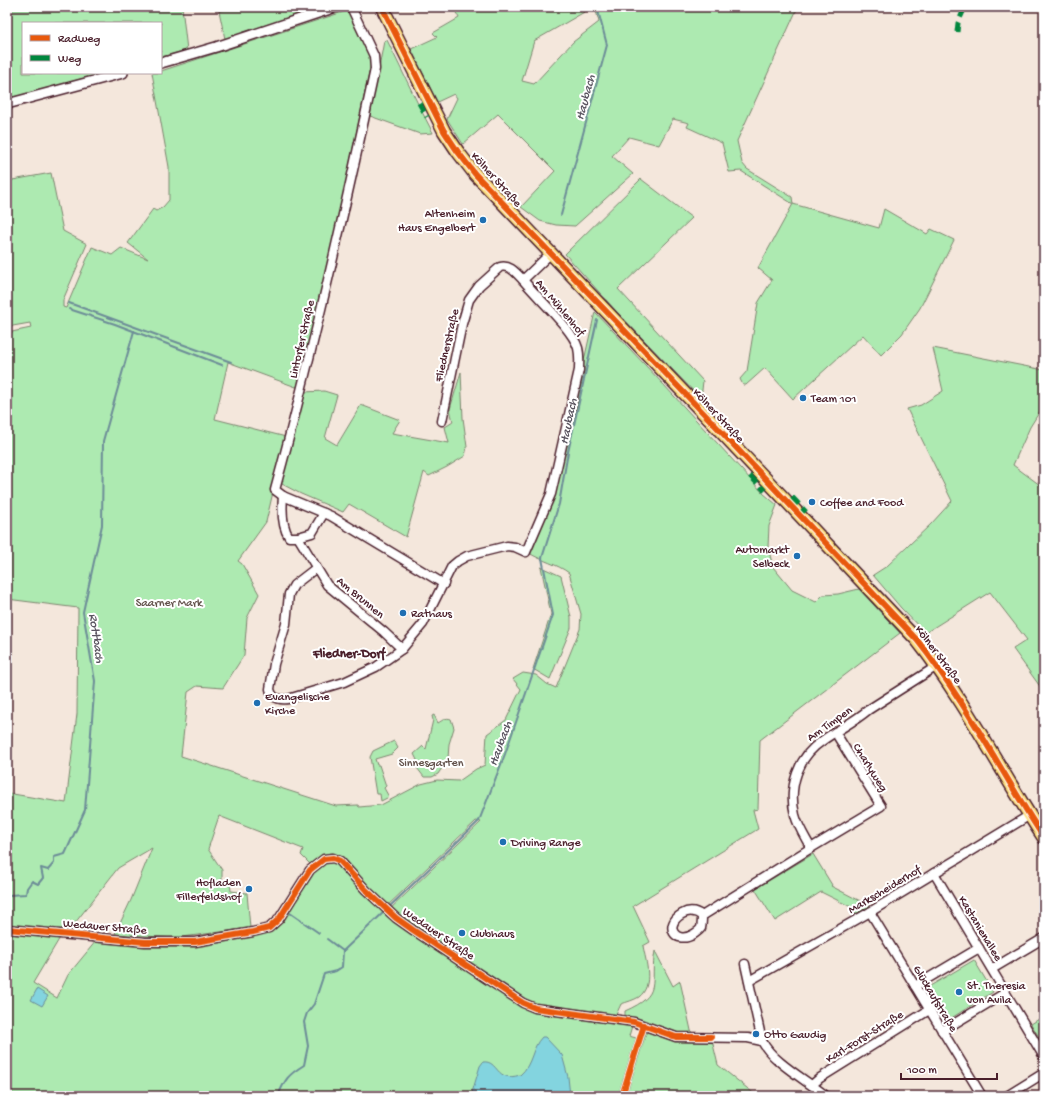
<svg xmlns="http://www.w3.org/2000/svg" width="1051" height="1103" viewBox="0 0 1051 1103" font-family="'Gochi Hand',sans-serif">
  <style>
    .green { fill: #adeab1; stroke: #7c846e; fill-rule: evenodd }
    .water { fill: #83d4df; stroke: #6c8c97 }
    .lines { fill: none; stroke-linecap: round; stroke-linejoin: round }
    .stream { stroke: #6c8c97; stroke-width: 2 }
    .minor-casing { stroke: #4a1f2b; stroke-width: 11 }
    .tertiary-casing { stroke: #4a1f2b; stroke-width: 12 }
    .primary-casing { stroke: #4a1f2b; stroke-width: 15 }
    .minor { stroke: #fff; stroke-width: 8 }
    .tertiary { stroke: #fff; stroke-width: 9 }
    .primary { stroke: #fddf80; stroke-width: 12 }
    .quiet { stroke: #00873e; stroke-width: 5; stroke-dasharray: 10 5; stroke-linecap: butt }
    .cycleway-casing { stroke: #fff; stroke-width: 8 }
    .cycleway { stroke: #e8590c; stroke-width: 6 }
    .poi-dot { fill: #1f6fb2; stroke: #fff; stroke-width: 1.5 }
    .labels { text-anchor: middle; stroke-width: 4; stroke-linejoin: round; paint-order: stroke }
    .street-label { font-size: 12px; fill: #4a1f2b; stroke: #fff }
    .poi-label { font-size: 12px; fill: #4a1f2b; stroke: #fff; text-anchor: start }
    .park-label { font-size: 12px; fill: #63524c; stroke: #fff }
    .water-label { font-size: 13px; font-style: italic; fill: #5b5561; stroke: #fff }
    .neighbourhood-label { font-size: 13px; font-weight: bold; fill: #4a1f2b; stroke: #fff }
  </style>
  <rect width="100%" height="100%" fill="#f4e7dc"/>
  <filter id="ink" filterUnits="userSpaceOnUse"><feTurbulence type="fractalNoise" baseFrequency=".025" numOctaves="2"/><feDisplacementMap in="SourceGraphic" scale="8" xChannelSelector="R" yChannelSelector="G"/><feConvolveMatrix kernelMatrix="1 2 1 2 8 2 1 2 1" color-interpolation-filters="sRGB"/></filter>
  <g filter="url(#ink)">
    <g class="green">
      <polygon points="7,7 182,7 187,50 161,57 161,23 23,23 23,73 103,73 7,99"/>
      <polygon points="233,7 319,7 225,39 219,11"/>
      <polygon points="453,7 593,7 534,41 522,81 534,84 573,42 599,22 595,7 798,7 737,141 742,163 747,169 792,197 793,204 879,228 884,209 927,234 931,229 954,240 920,308 902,334 881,355 863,335 793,399 765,368 746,385 743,385 740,379 747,371 758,303 772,280 758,268 793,204 741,171 729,172 722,143 687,127 689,123 673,119 659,145 629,137 612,156 633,174 575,226 556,225 540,221 521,207 555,171 498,114 463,144 447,119 457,98 454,94 437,102 411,49 437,37 433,33 459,18"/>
      <path d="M346 11 349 13 370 56 371 64 343 196 301 384 296 387 228 362 215 419 286 437 266 522 238 561 242 564 259 594 247 618 244 655 223 688 197 686 188 692 181 756 336 806 358 805 359 807 381 805 421 784 437 780 459 781 476 769 485 765 487 734 506 720 521 689 513 679 523 673 536 675 547 684 556 688 580 629 581 614 569 573C557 564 542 561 529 553L555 489 595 312 663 384 763 493 777 505 769 526 768 547 773 567 792 590 816 602 823 595 838 594 859 589 900 633 760 740 758 809 753 810 758 829 633 906 650 942 643 946C646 962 654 985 639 997 634 1000 627 1002 621 1004L615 1017 632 1026 629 1036 636 1038 618 1096H7V793L66 803 77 714 78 608 7 599V333L31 328 30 323 7 327V181L51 173 63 231 87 244 63 300V307L66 308 92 247 112 255 121 248 148 259 128 243 153 209 156 211 163 207 169 200V167L152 73H161V71ZM219 816 303 849 301 855 315 869 282 921 273 930 260 935 197 944 173 945 96 941 68 975 57 998 33 983 61 936 64 937 118 868 152 848 131 900 115 934 175 938 250 928 247 893 231 891 230 882H222V870L208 849ZM476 821 481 822 387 912 384 909Z"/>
      <polygon points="387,40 420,108 433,133 420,134 370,116 384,41"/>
      <polygon points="641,179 692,218 618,289 703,381 701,399 616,311 565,254"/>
      <polygon points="933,348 1044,370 1044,411 1040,411 1030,427 1013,465 1044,488 1044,692 1013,649 1027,640 990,592 925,633 901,608 873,575 887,566 931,524 952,501 907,409 921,405 943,391"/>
      <polygon points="461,372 463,418 467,447 465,456 447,467 429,476 424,472 406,537 349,504 343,512 301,494 280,483 299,416 304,392 324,391 337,395 325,438 337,445 361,405 400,420 392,433 449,443 445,427 453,422 450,409"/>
      <polygon points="541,567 561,576 571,617 571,628 550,679 533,669 551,614"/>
      <path d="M434 715 438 723C443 720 446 717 451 719L454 728 449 744 448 759 438 774 432 777H424L414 764 417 760 414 754 423 746 426 749 433 720 432 716Z"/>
      <polygon points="394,741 398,748 392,754 375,759 377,765 379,765 386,786 384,788 389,797 381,801 380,794 376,794 370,757 373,751"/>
      <polygon points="813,854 832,885 831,886 870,906 855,914 855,909 821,892 775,921 755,889"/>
      <path d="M655 951 673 986 680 981 692 1035H679L625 1019V1011C664 994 649 984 655 951Z"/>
      <polygon points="974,960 993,992 945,1022 925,989"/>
      <polygon points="1044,1016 1044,1042 1042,1042 1031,1024"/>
      <polygon points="650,1031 712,1040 718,1065 757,1096 626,1096 646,1033"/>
    </g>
    <g class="water">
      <polygon points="37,989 48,996 42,1006 31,1000"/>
      <path d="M542 1037H545L562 1055 568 1077 570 1096H471L480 1066 483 1062C499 1060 495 1083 520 1075 533 1064 531 1048 542 1037Z"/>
    </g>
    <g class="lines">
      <g class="stream">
        <polyline points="561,215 607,45 597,7"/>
        <polyline points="69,303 231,362"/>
        <polyline points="69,309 115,324 222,365"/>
        <polyline points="7,899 9,895 26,894 27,888 32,881 38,884 43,878 41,868 48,870 54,863 54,857 65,854 85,810 95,681 83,612 102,525 103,441 134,331"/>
        <polyline points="388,908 479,821 505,754 553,615 542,558 559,504 568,452 597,320"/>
        <polyline points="290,913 319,933"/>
        <polyline points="327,939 343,951"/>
        <path d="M278 1096C285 1079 288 1075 304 1065L308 1046 304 1022 307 1013 314 1004 324 974 336 971 342 967 343 951 385 911"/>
      </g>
      <defs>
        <g id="minor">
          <path d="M351 7 374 56 375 69C345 210 313 351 275 490L283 496 331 516 444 584"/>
          <path d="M442 421 462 324 469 300 479 286 500 267C510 264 517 274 523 280"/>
          <path d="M283 496C282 508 282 527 289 537H298L327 585 384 632 402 649"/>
          <polyline points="298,537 312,533 324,513"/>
          <path d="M316 568 294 585 289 594 286 624 274 664 270 689C272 699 279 700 288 699L344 682 376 667 402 649 423 624 452 566 458 561 467 556 507 546 515 547 526 552 551 494 579 370C579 363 580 356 578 348 573 330 537 297 523 280L551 253"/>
          <polyline points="811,848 881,806 835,732"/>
          <polyline points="934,873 1044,1057"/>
          <polyline points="870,912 982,1096"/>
          <path d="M702 916C702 919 702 924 701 928 699 931 697 932 694 934 675 946 663 925 682 914 689 910 696 911 702 916L811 848C805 837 798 827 795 815 788 787 798 757 822 741 837 730 854 722 868 710L937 666"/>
          <polyline points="7,929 145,942 195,942 253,932 269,928 279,919 310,870 324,859 333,858 340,861 366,890 396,918 413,930 523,1003 535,1008 634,1022 676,1037 748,1038 762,1041"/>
          <path d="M745 964 762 1041C772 1062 808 1081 826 1096"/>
          <polyline points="992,969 1044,938"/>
          <polyline points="749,981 870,912 1030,815"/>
          <polyline points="915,986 979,948"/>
          <polyline points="942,1031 1005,993"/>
          <polyline points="812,1085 820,1078 929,1010"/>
          <polyline points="1007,1096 1044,1073"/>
        </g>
        <g id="tertiary">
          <polyline points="161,63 216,47 336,7"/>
          <polyline points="7,104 123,73"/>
        </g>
        <path id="primary" d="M382 7 444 131 458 152 475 174 712 422 917 640C966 702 1001 772 1044 838"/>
      </defs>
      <use href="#minor" class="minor-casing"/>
      <use href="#tertiary" class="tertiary-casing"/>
      <use href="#primary" class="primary-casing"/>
      <use href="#minor" class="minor"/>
      <use href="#tertiary" class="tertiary"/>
      <use href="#primary" class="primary"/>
      <g class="quiet">
        <polyline points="957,32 958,23 965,7"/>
        <polyline points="419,103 427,117"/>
        <polyline points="750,476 765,491"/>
        <polyline points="792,497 806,512"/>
      </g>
      <defs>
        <g id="cycleway">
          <path d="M382 7 444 131 458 152 475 174 712 422 917 640C966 702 1001 772 1044 838"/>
          <polyline points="7,929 145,942 195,942 253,932 269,928 279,919 310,870 324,859 333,858 340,861 366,890 396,918 413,930 523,1003 535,1008 634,1022 676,1037 711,1037"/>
          <polyline points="622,1096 644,1025"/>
        </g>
      </defs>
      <use href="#cycleway" class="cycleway-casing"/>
      <use href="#cycleway" class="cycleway"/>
    </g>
  </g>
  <g class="poi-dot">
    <circle cx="483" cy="220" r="4"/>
    <circle cx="803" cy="398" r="4"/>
    <circle cx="812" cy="502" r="4"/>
    <circle cx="797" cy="556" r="4"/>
    <circle cx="403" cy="613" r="4"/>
    <circle cx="257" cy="703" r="4"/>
    <circle cx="503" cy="842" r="4"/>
    <circle cx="249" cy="889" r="4"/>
    <circle cx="462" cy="933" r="4"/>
    <circle cx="959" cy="992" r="4"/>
    <circle cx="756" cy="1034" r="4"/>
  </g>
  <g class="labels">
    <g class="street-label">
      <text transform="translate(497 179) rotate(48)" y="4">Kölner Straße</text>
      <text transform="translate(561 307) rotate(50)" y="4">Am Mühlenhof</text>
      <text transform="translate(301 339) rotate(-77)" y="4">Lintorfer Straße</text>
      <text transform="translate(446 345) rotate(-77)" y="4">Fliednerstraße</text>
      <text transform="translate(719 415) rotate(47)" y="4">Kölner Straße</text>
      <text transform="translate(361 597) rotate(40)" y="4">Am Brunnen</text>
      <text transform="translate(939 654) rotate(53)" y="4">Kölner Straße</text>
      <text transform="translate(829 723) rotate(-35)" y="4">Am Timpen</text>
      <text transform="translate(871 767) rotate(58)" y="4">Charlyweg</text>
      <text transform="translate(884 889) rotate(-31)" y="4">Markscheiderhof</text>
      <text transform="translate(105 926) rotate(5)" y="4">Wedauer Straße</text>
      <text transform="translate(981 928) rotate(59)" y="4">Kastanienallee</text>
      <text transform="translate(439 933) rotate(34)" y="4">Wedauer Straße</text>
      <text transform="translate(936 998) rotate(59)" y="4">Glückaufstraße</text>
      <text transform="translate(864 1036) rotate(-32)" y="4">Karl-Forst-Straße</text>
    </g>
    <g class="poi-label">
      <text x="475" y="217" text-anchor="end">Altenheim<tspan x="475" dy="14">Haus Engelbert</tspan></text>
      <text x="811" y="402">Team 101</text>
      <text x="820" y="506">Coffee and Food</text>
      <text x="789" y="553" text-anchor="end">Automarkt<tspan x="789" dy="14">Selbeck</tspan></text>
      <text x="411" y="617">Rathaus</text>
      <text x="265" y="700">Evangelische<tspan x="265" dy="14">Kirche</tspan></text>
      <text x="511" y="846">Driving Range</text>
      <text x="241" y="886" text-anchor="end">Hofladen<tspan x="241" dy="14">Fillerfeldshof</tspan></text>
      <text x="470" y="937">Clubhaus</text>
      <text x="967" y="989">St. Theresia<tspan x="967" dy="14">von Avila</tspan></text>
      <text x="764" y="1038">Otto Gaudig</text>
    </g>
    <g class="park-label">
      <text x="169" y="606">Saarner Mark</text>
      <text x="431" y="766">Sinnesgarten</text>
    </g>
    <g class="water-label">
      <text transform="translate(584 97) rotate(-75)" y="5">Haubach</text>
      <text transform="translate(567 421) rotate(-78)" y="5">Haubach</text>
      <text transform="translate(98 638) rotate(82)" y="5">Rottbach</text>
      <text transform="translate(499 743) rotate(-70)" y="5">Haubach</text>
    </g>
    <g class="neighbourhood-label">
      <text x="349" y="657">Fliedner-Dorf</text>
    </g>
  </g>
  <rect width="1051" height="1103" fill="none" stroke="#fff" stroke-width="24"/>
  <rect x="12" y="12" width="1027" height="1079" fill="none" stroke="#4a1f2b" stroke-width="1.5" filter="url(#ink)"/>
  <rect x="22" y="22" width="140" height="52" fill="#ffffff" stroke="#b7a5aa"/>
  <rect x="30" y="35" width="20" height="6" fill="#e8590c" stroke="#b7a5aa"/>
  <text x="58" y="42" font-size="12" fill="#4a1f2b">Radweg</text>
  <rect x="30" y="55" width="20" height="6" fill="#00873e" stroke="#b7a5aa"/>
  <text x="58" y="62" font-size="12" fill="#4a1f2b">Weg</text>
  <path d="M901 1073v6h96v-6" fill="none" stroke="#4a1f2b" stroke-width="2"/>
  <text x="907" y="1073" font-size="12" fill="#4a1f2b" stroke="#ffffff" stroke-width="3" paint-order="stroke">100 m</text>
</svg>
